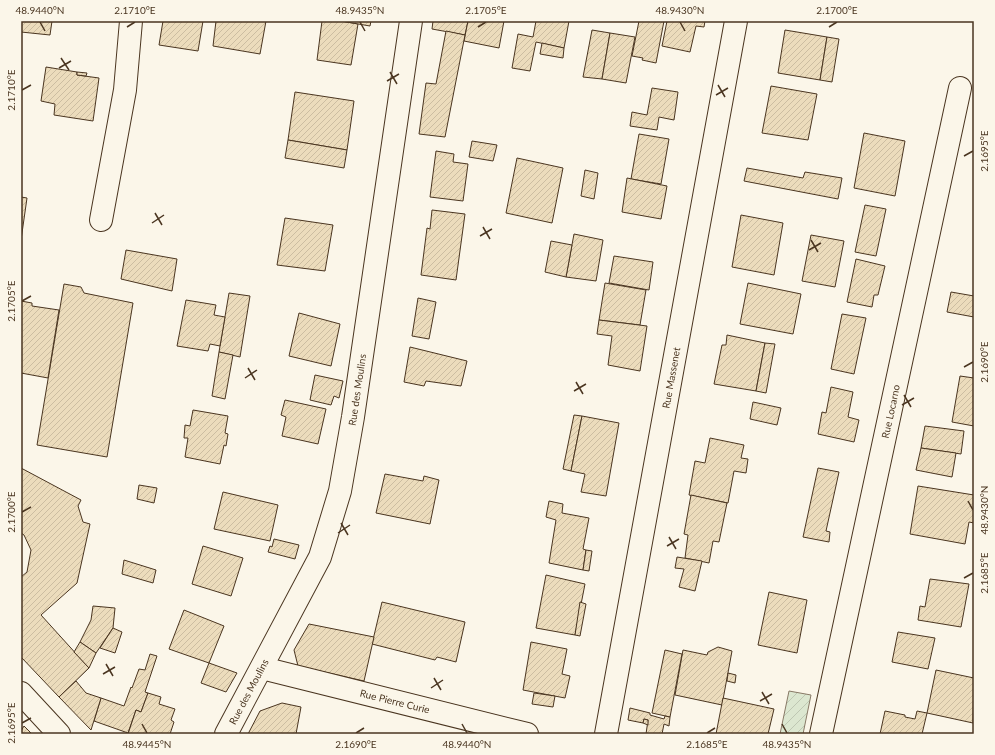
<svg xmlns="http://www.w3.org/2000/svg" width="995" height="755" viewBox="0 0 995 755" font-family="Lato,sans-serif">
  <style>
    .garden { fill: url(#garden-furrows); stroke: #887966 }
    .building { fill: url(#building-hatch); stroke: #4a3520 }
    .lines { fill: none; stroke-linecap: round; stroke-linejoin: round }
    .minor-casing { stroke: #4a3520; stroke-width: 24 }
    .minor { stroke: #fbf6e9; stroke-width: 22 }
    .ticks { fill: none; stroke: #4a3520; stroke-width: 1.5 }
    .labels { text-anchor: middle; stroke-width: 3; stroke-linejoin: round; paint-order: stroke }
    .street-label { font-size: 10px; fill: #4a3520; stroke: #fbf6e9 }
    .neatline { fill: none; stroke: #4a3520; stroke-width: 1.5 }
    .ticks-label { font-size: 10px; text-anchor: middle; fill: #4a3520 }
  </style>
  <defs>
    <pattern id="garden-furrows" width="10" height="10" patternUnits="userSpaceOnUse"><rect width="10" height="10" fill="#dce7d0"/><path d="M-1 1l2-2M0 10L10 0M9 11l2-2" fill="none" stroke="#bec7b2"/></pattern>
    <pattern id="building-hatch" width="6" height="6" patternUnits="userSpaceOnUse"><rect width="6" height="6" fill="#ecdcbc"/><path d="M-1 1l2-2M0 6l6-6M5 7l2-2" fill="none" stroke="#ccbda1"/></pattern>
  </defs>
  <rect width="100%" height="100%" fill="#fbf6e9"/>
  <polygon class="garden" points="789,691 811,695 803,734 780,734"/>
  <g class="building">
    <polygon points="21,21 52,21 50,35 21,32"/>
    <polygon points="163,21 203,21 198,51 159,45"/>
    <polygon points="216,21 266,21 260,54 213,46"/>
    <polygon points="322,21 341,21 358,24 351,65 317,60"/>
    <polygon points="341,21 371,21 370,26"/>
    <polygon points="433,21 468,21 465,35 432,29"/>
    <polygon points="468,21 504,21 499,48 464,41"/>
    <polygon points="536,21 569,21 564,48 536,42 530,71 512,68 518,34 533,37"/>
    <polygon points="639,21 664,21 656,63 642,60 643,58 632,56"/>
    <polygon points="667,21 705,21 704,27 696,26 690,52 662,46"/>
    <polygon points="592,30 610,33 602,79 583,77"/>
    <polygon points="785,30 827,37 820,80 778,73"/>
    <polygon points="446,31 465,35 445,137 419,134 426,83 436,84"/>
    <polygon points="610,33 635,37 626,83 602,79"/>
    <polygon points="827,37 839,39 832,82 820,80"/>
    <polygon points="542,43 564,48 563,58 540,54"/>
    <polygon points="46,67 77,72 77,75 99,78 93,121 54,115 55,104 41,101"/>
    <polygon points="77,72 87,73 86,76 77,75"/>
    <polygon points="771,86 817,94 808,140 762,133"/>
    <polygon points="652,88 678,92 674,120 659,117 657,130 630,126 632,112 647,115"/>
    <polygon points="295,92 354,101 347,150 288,140"/>
    <polygon points="864,133 905,141 895,196 854,188"/>
    <polygon points="639,134 669,139 661,184 631,179"/>
    <polygon points="288,140 347,150 344,168 285,158"/>
    <polygon points="472,141 497,145 493,161 469,157"/>
    <polygon points="436,151 454,154 453,162 468,164 463,201 430,197"/>
    <polygon points="517,158 563,168 552,223 506,213"/>
    <polygon points="747,168 803,178 805,172 842,178 838,199 744,181"/>
    <polygon points="585,170 598,173 594,199 581,196"/>
    <polygon points="627,178 667,186 661,219 622,212"/>
    <polygon points="21,197 27,198 21,240"/>
    <polygon points="865,205 886,209 876,256 855,252"/>
    <polygon points="432,210 465,214 456,280 421,275 427,228 430,229"/>
    <polygon points="741,215 783,223 774,275 732,267"/>
    <polygon points="285,218 333,225 325,271 277,265"/>
    <polygon points="574,234 603,240 596,281 566,277"/>
    <polygon points="811,235 844,241 835,287 802,281"/>
    <polygon points="551,241 572,245 566,277 545,272"/>
    <polygon points="126,250 177,259 172,291 121,279"/>
    <polygon points="614,256 653,262 649,290 609,283"/>
    <polygon points="856,259 885,266 878,295 874,295 872,307 847,302"/>
    <polygon points="605,283 646,290 640,325 599,320"/>
    <polygon points="748,283 801,294 793,334 740,324"/>
    <polygon points="64,284 81,287 84,293 133,303 107,457 37,445"/>
    <polygon points="951,292 974,296 974,317 947,312"/>
    <polygon points="229,293 250,296 240,357 219,352"/>
    <polygon points="418,298 436,302 429,339 412,336"/>
    <polygon points="186,300 216,305 214,315 225,317 220,346 210,344 208,351 177,346"/>
    <polygon points="21,301 32,303 32,306 59,310 48,378 21,373"/>
    <polygon points="299,313 340,324 331,366 289,356"/>
    <polygon points="842,314 866,318 854,374 831,369"/>
    <polygon points="599,320 647,326 640,371 608,365 612,336 597,334"/>
    <polygon points="727,335 765,343 756,391 714,384 722,345 726,345"/>
    <polygon points="765,343 775,344 766,393 756,391"/>
    <polygon points="410,347 467,361 461,386 426,381 424,386 404,382"/>
    <polygon points="219,352 233,355 225,399 212,396"/>
    <polygon points="315,375 343,381 339,398 334,396 331,405 310,400"/>
    <polygon points="960,376 974,378 974,426 952,422"/>
    <polygon points="831,387 853,392 848,417 859,420 854,442 818,434 822,412 826,413"/>
    <polygon points="285,400 326,409 318,444 282,436 286,417 281,415"/>
    <polygon points="753,402 781,408 777,425 750,419"/>
    <polygon points="193,410 228,416 225,433 228,434 226,446 224,445 220,464 185,457 188,438 184,438 185,425 190,426"/>
    <polygon points="574,415 582,416 571,471 563,469"/>
    <polygon points="582,416 619,423 606,496 581,492 585,474 571,471"/>
    <polygon points="925,426 964,431 961,454 921,448"/>
    <polygon points="710,438 744,445 741,458 748,459 746,473 734,471 728,503 689,495 695,461 705,463"/>
    <polygon points="921,448 956,453 952,477 916,470"/>
    <polygon points="21,468 81,500 78,506 83,522 90,524 77,583 41,615 89,668 59,697 21,657 21,577 27,572 31,550 24,535 21,533"/>
    <polygon points="818,468 839,472 826,531 830,532 829,542 803,537"/>
    <polygon points="385,474 423,481 424,476 439,480 430,524 376,513"/>
    <polygon points="139,485 157,488 154,503 137,499"/>
    <polygon points="918,486 974,495 974,523 969,522 965,544 910,534"/>
    <polygon points="223,492 278,505 270,541 214,529"/>
    <polygon points="691,495 727,503 719,542 713,541 709,563 685,558 688,535 684,534"/>
    <polygon points="549,501 563,504 562,513 589,518 583,549 586,550 583,570 549,563 556,520 546,517"/>
    <polygon points="274,539 299,545 295,559 268,552 270,546 272,547"/>
    <polygon points="203,546 243,558 231,596 192,584"/>
    <polygon points="586,550 592,551 589,571 583,570"/>
    <polygon points="677,557 702,561 695,591 679,587 684,569 675,568"/>
    <polygon points="124,560 156,570 153,583 122,574"/>
    <polygon points="546,575 585,584 575,635 536,628"/>
    <polygon points="930,579 969,584 961,627 918,620 920,606 925,607"/>
    <polygon points="769,592 807,600 797,653 758,645"/>
    <polygon points="382,602 465,622 456,662 437,657 435,660 372,644"/>
    <polygon points="580,602 586,604 580,636 575,635"/>
    <polygon points="93,606 115,608 113,628 96,653 80,642 91,620"/>
    <polygon points="184,610 224,626 209,663 169,649"/>
    <polygon points="309,624 374,637 364,681 298,666 294,650"/>
    <polygon points="113,628 122,632 115,653 100,648"/>
    <polygon points="898,632 935,638 928,669 892,662"/>
    <polygon points="80,642 96,653 89,668 74,652"/>
    <polygon points="531,642 567,649 562,674 570,676 565,698 523,690"/>
    <polygon points="718,647 732,651 722,705 675,695 683,650 707,655 708,652"/>
    <polygon points="665,650 682,654 670,717 652,713"/>
    <polygon points="150,654 157,656 145,692 148,693 141,712 136,710 128,733 94,721 101,698 124,706 131,687 132,688 139,669 145,670"/>
    <polygon points="209,663 237,673 226,692 201,683"/>
    <polygon points="936,670 974,678 973,723 927,713"/>
    <polygon points="728,673 736,675 735,683 727,681"/>
    <polygon points="76,681 86,693 101,698 91,730 59,697"/>
    <polygon points="148,693 161,697 159,704 175,709 171,720 174,722 170,734 128,734 136,710 141,712"/>
    <polygon points="534,693 555,696 553,707 532,704"/>
    <polygon points="723,698 774,709 768,734 716,734"/>
    <polygon points="282,703 301,707 296,734 248,734 260,711"/>
    <polygon points="630,708 650,713 650,715 664,719 665,716 670,717 669,726 664,724 662,734 646,734 648,720 644,719 643,723 628,720"/>
    <polygon points="885,711 905,715 905,717 915,719 917,711 927,713 922,734 880,734"/>
    <polygon points="644,719 648,720 648,725 643,723"/>
    <polygon points="24,726 32,734 21,734 21,731"/>
  </g>
  <g class="lines">
    <defs>
      <g id="minor">
        <polyline points="101,220 125,90 131,21"/>
        <path id="s1" d="M262 668 527 734"/>
        <polyline points="21,693 59,734"/>
        <path id="s2" d="M226 734 320 557 340 491 353 417 411 21"/>
        <path id="s3" d="M606 734 736 21"/>
        <path id="s4" d="M821 734 960 88"/>
      </g>
    </defs>
    <use href="#minor" class="minor-casing"/>
    <use href="#minor" class="minor"/>
  </g>
  <path class="ticks" d="M40 22 45 31M360 22 365 31M680 22 685 31M127 27 135 22M478 27 486 22M829 27 837 22M61 58 69 70M59 68 71 61M390 72 397 84M387 81 399 74M718 85 725 97M22 90 31 85M716 95 728 88M964 156 973 151M155 213 162 225M152 223 164 215M483 227 490 239M480 236 492 229M811 240 818 252M809 250 821 243M22 301 31 296M964 367 973 362M248 368 255 380M245 378 257 370M576 382 583 394M574 391 586 384M904 395 911 407M902 405 914 398M968 501 973 510M22 512 31 507M341 523 348 535M338 533 350 525M669 537 676 549M667 546 679 539M964 578 973 573M106 664 113 676M103 674 115 667M434 678 441 690M431 688 443 680M762 692 769 704M760 701 772 694M22 723 31 718M142 724 147 733M462 724 467 733M782 724 787 733M356 733 364 728M707 733 715 728"/>
  <g class="labels">
    <g class="street-label">
      <text dy="4" stroke="none"><textPath href="#s3" startOffset="362">Rue Massenet</textPath></text>
      <text dy="4" stroke="none"><textPath href="#s2" startOffset="372">Rue des Moulins</textPath></text>
      <text dy="4" stroke="none"><textPath href="#s4" startOffset="330">Rue Locarno</textPath></text>
      <text dy="4" stroke="none"><textPath href="#s2" startOffset="48">Rue des Moulins</textPath></text>
      <text dy="4" stroke="none"><textPath href="#s1" startOffset="137">Rue Pierre Curie</textPath></text>
    </g>
  </g>
  <rect width="995" height="755" fill="none" stroke="#fbf6e9" stroke-width="44"/>
  <rect x="22" y="22" width="951" height="711" class="neatline"/>
  <g class="ticks-label">
    <text x="40" y="14">48.9440°N</text>
    <text x="135" y="14">2.1710°E</text>
    <text x="360" y="14">48.9435°N</text>
    <text x="486" y="14">2.1705°E</text>
    <text x="680" y="14">48.9430°N</text>
    <text x="837" y="14">2.1700°E</text>
    <text transform="translate(11 90) rotate(-90)" y="4">2.1710°E</text>
    <text transform="translate(984 151) rotate(-90)" y="4">2.1695°E</text>
    <text transform="translate(11 301) rotate(-90)" y="4">2.1705°E</text>
    <text transform="translate(984 362) rotate(-90)" y="4">2.1690°E</text>
    <text transform="translate(984 510) rotate(-90)" y="4">48.9430°N</text>
    <text transform="translate(11 512) rotate(-90)" y="4">2.1700°E</text>
    <text transform="translate(984 573) rotate(-90)" y="4">2.1685°E</text>
    <text transform="translate(11 723) rotate(-90)" y="4">2.1695°E</text>
    <text x="147" y="748">48.9445°N</text>
    <text x="356" y="748">2.1690°E</text>
    <text x="467" y="748">48.9440°N</text>
    <text x="707" y="748">2.1685°E</text>
    <text x="787" y="748">48.9435°N</text>
  </g>
</svg>
